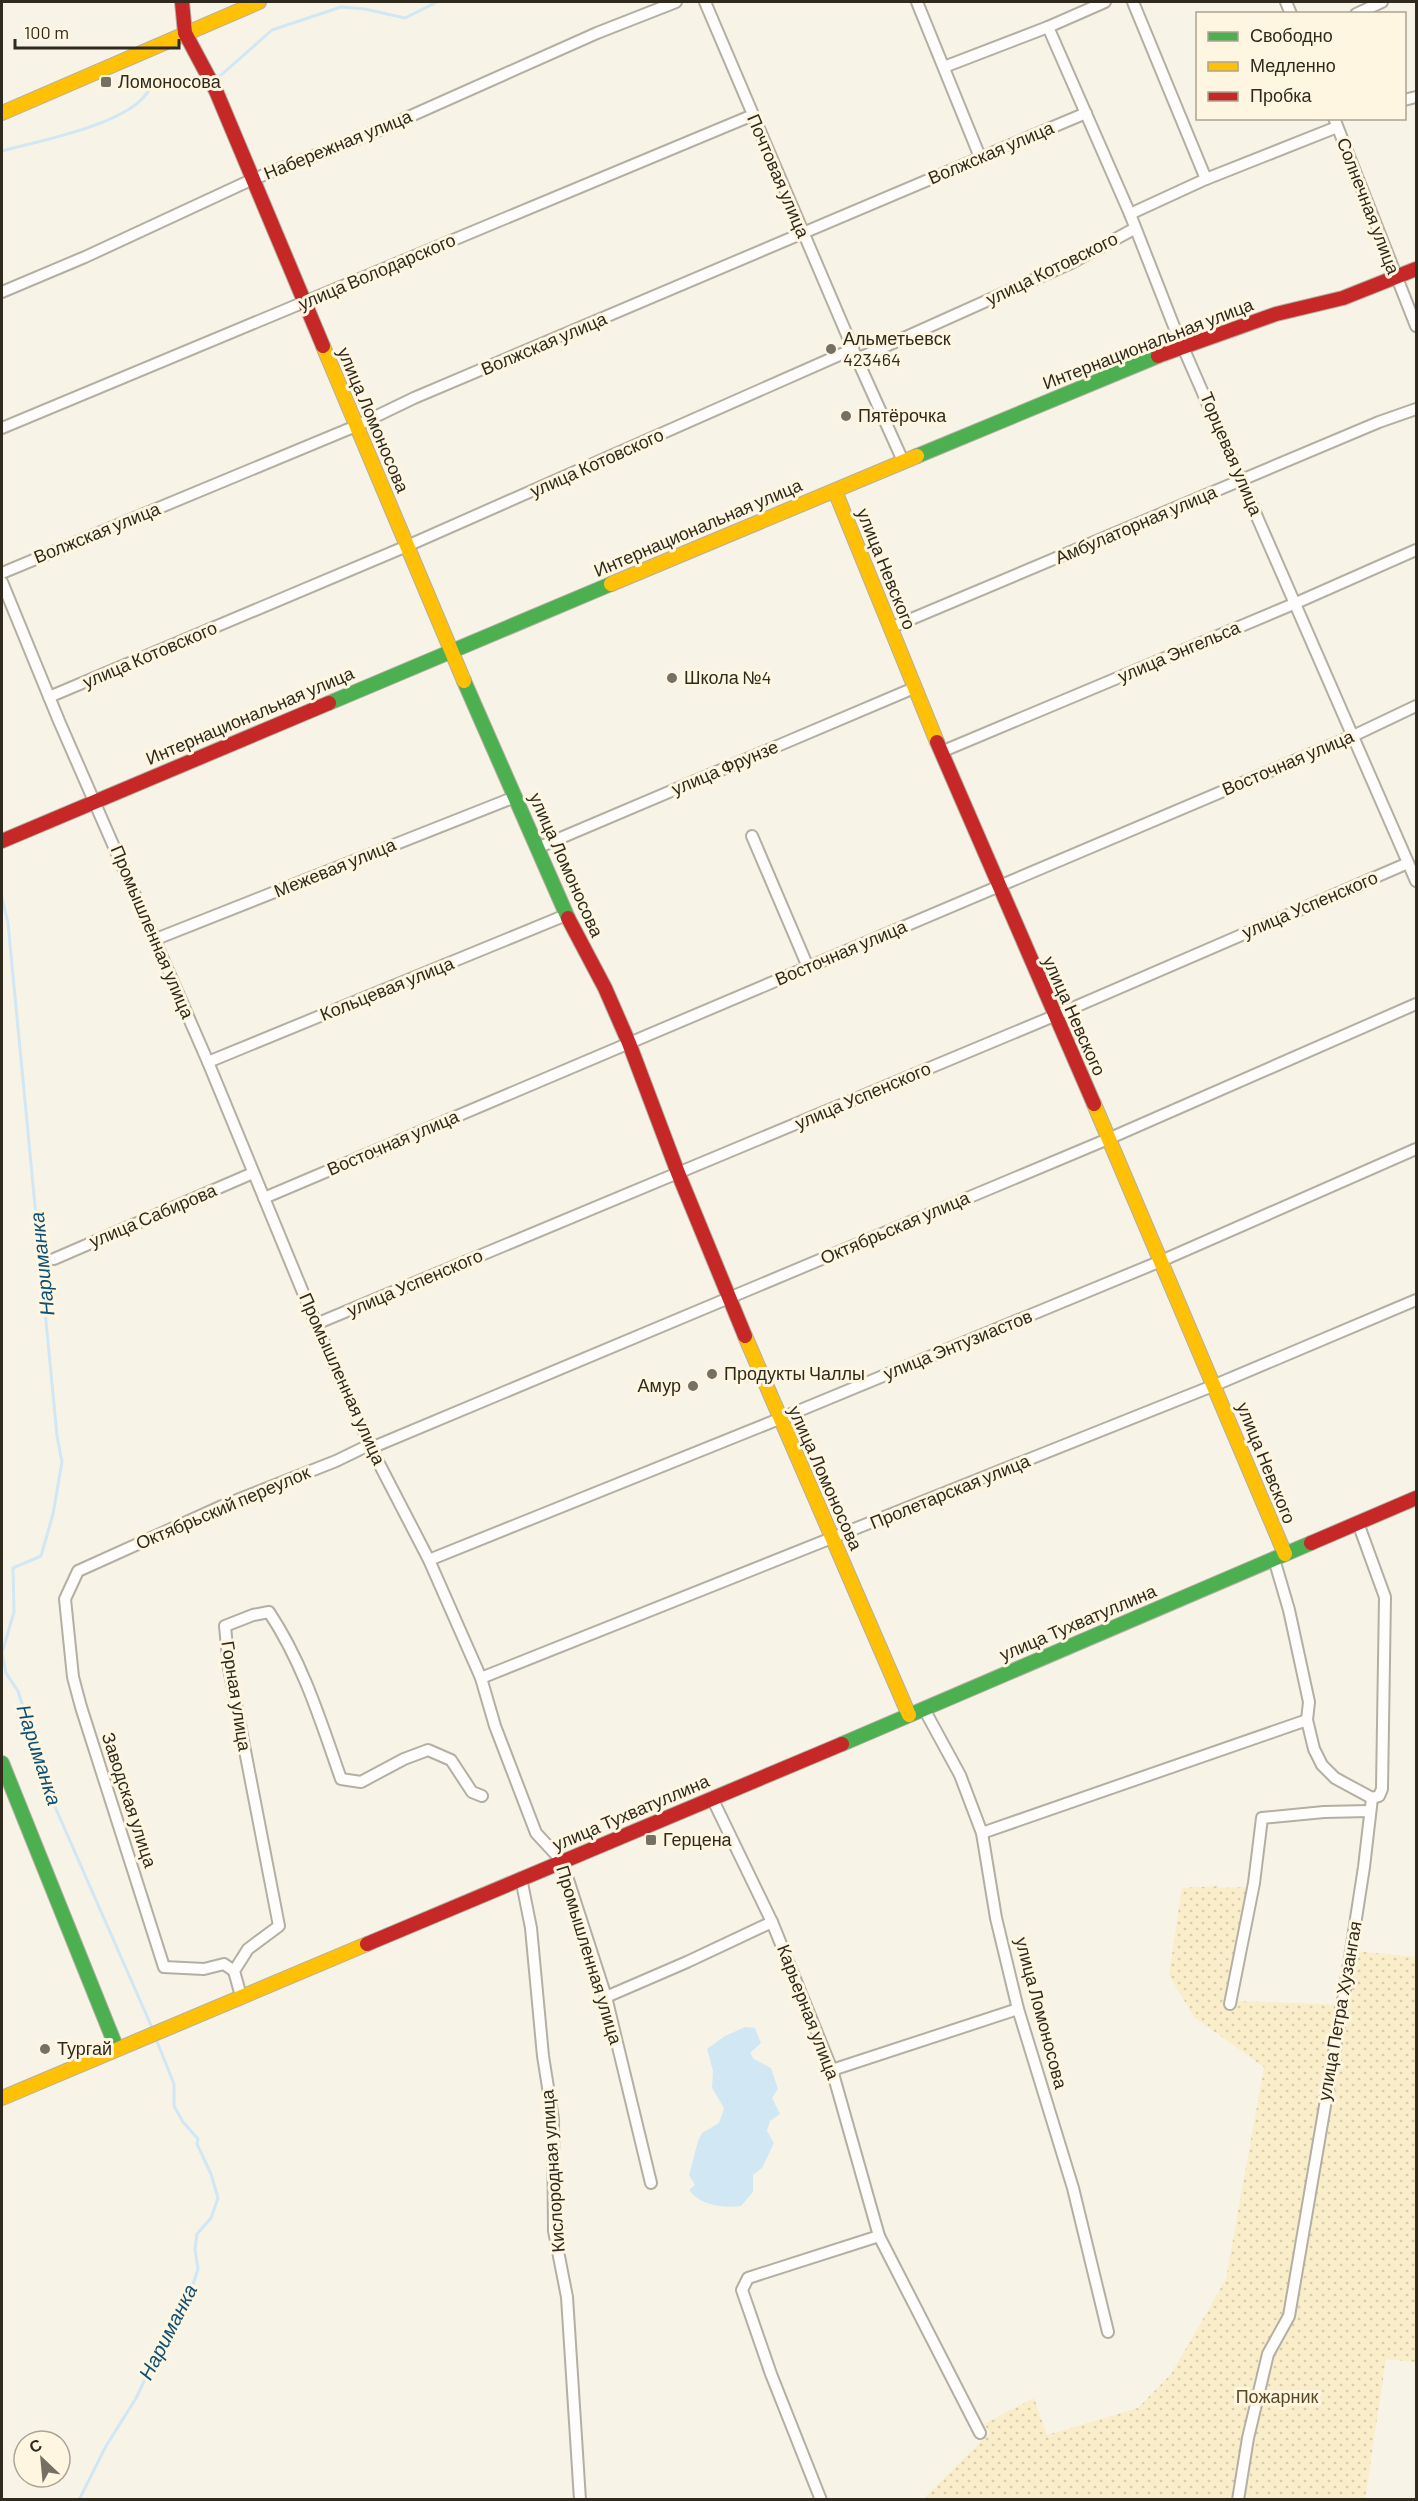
<svg xmlns="http://www.w3.org/2000/svg" width="1418" height="2501" viewBox="0 0 1418 2501" font-family="Barlow,sans-serif">
  <style>
    .park { fill: url(#park-dots) }
    .water { fill: #d2e7f4 }
    .lines { fill: none; stroke-linecap: round; stroke-linejoin: round }
    .stream { stroke: #d2e7f4; stroke-width: 3 }
    .street-casing { stroke: #b3afa3; stroke-width: 14 }
    .fast-casing { stroke: #b3afa3; stroke-width: 16 }
    .slow-casing { stroke: #b3afa3; stroke-width: 16 }
    .jam-casing { stroke: #b3afa3; stroke-width: 16 }
    .street { stroke: #fefdfb; stroke-width: 10 }
    .fast { stroke: #4caf50; stroke-width: 14 }
    .slow { stroke: #ffc107; stroke-width: 14 }
    .jam { stroke: #c62828; stroke-width: 14 }
    .poi-dot { fill: #757064; stroke: #fef6e1; stroke-width: 2 }
    .labels { text-anchor: middle; stroke-width: 6; stroke-linejoin: round; paint-order: stroke }
    .poi-label { font-size: 18px; fill: #2f2a1d; stroke: #fef6e1; text-anchor: start }
    .street-label { font-size: 18px; fill: #2f2a1d; stroke: #fef6e1 }
    .park-label { font-size: 18px; fill: #584a24; stroke: #fef6e1 }
    .water-label { font-size: 20px; font-style: italic; fill: #0c5075; stroke: #fef6e1 }
  </style>
  <defs>
    <pattern id="park-dots" width="8" height="8" patternUnits="userSpaceOnUse" patternTransform="scale(1.5)"><rect width="8" height="8" fill="#faedca"/><path d="M2 2h.1M6 6h.1" fill="none" stroke="#d7cbad" stroke-width="1.8" stroke-linecap="round"/></pattern>
  </defs>
  <rect width="100%" height="100%" fill="#f8f3e7"/>
  <polygon class="park" points="1218,1886 1218,1888 1251,1887 1234,2001 1345,2005 1354,1951 1416,1957 1416,2362 1386,2359 1365,2499 922,2500 990,2433 984,2424 1034,2398 1047,2435 1138,2408 1171,2374 1226,2279 1264,2067 1194,2017 1169,1975 1182,1888"/>
  <path class="water" d="M745 2027 755 2028 761 2043 750 2053 754 2059 771 2068 778 2089 772 2098 780 2114 770 2121 767 2131 774 2143 762 2168 753 2175V2192L741 2206C723 2208 701 2206 689 2190L695 2185 689 2175 698 2141 702 2133 719 2123 724 2108 712 2088 713 2071 707 2049 725 2036Z"/>
  <g class="lines">
    <g class="stream">
      <polyline points="214,78 220,76 272,30 341,7 365,9 405,18 437,2"/>
      <path d="M2 151C39 141 117 126 143 98 149 91 154 83 160 76L205 81"/>
      <polyline points="2,898 8,923 57,1436 62,1462 53,1514 41,1556 13,1568 14,1612 2,1653 6,1673 18,1691 49,1793 153,2030"/>
      <polyline points="79,2500 106,2446 135,2400 173,2322 189,2297 198,2269 195,2249 197,2234 211,2218 218,2198 211,2174 197,2144 198,2139 183,2122 174,2106 174,2084 156,2039"/>
    </g>
    <defs>
      <g id="street">
        <polyline points="705,2 853,349"/>
        <polyline points="917,2 980,157"/>
        <polyline points="1133,2 1206,179"/>
        <polyline points="1286,2 1291,14"/>
        <polyline points="1356,14 1382,2"/>
        <polyline points="1048,27 1130,214 1175,329 1416,881"/>
        <polyline points="944,67 1048,27 1105,2"/>
        <polyline points="1404,100 1416,97"/>
        <polyline points="1334,118 1416,326"/>
        <polyline points="1130,214 1206,179 1337,127"/>
        <polyline points="2,292 85,257 251,180 368,135 597,33 676,2"/>
        <polyline points="857,359 903,461"/>
        <polyline points="2,428 753,115"/>
        <polyline points="2,573 356,426 414,398 1086,113"/>
        <polyline points="2,582 59,721 208,1062 316,1324 371,1448 429,1560 481,1678 495,1726 536,1833 562,1861 606,1997 651,2183"/>
        <polyline points="890,628 1379,422 1416,409"/>
        <polyline points="49,697 407,546 853,349 857,359 1071,263 1134,229"/>
        <polyline points="941,752 1296,603 1416,550"/>
        <polyline points="752,836 808,967"/>
        <polyline points="537,848 914,688"/>
        <polyline points="156,939 515,797"/>
        <polyline points="208,1062 566,915"/>
        <polyline points="264,1198 1353,736 1416,706"/>
        <polyline points="54,1259 253,1173"/>
        <polyline points="316,1324 1054,1016 1408,863"/>
        <polyline points="371,1448 1108,1139 1416,1004"/>
        <polyline points="1358,1523 1385,1597 1382,1789 1379,1796 1372,1798"/>
        <polyline points="1274,1559 1289,1610 1309,1702 1307,1720 1314,1749 1322,1765 1335,1778 1372,1798"/>
        <polyline points="429,1560 779,1419 1161,1261 1416,1149"/>
        <polyline points="481,1678 1215,1385 1416,1300"/>
        <polyline points="924,1709 960,1775 982,1833 996,1918 1018,2009 1073,2188 1108,2332"/>
        <polyline points="712,1798 772,1922 832,2070 879,2236 980,2433"/>
        <polyline points="982,1833 1307,1720"/>
        <polyline points="521,1878 531,1928 543,2056 553,2119 554,2231 567,2297 580,2500"/>
        <polyline points="234,1971 224,1964 204,1969 164,1967 81,1707 73,1677 65,1599 78,1571 222,1506 336,1461 369,1445"/>
        <path d="M241 1996 234 1971 248 1949 279 1926 229 1668 225 1626 253 1615 269 1612C303 1663 321 1722 341 1779L361 1782 404 1759 428 1750 451 1760 472 1792 482 1796"/>
        <polyline points="606,1997 687,1962 772,1922"/>
        <polyline points="1230,2004 1254,1883 1262,1818 1324,1812 1370,1811"/>
        <polyline points="832,2070 1018,2009"/>
        <polyline points="821,2500 771,2374 742,2290 748,2278 879,2236"/>
        <polyline points="1238,2500 1248,2438 1268,2354 1289,2316 1346,1983 1364,1867 1372,1798"/>
      </g>
      <g id="fast">
        <polyline points="917,456 1158,356"/>
        <polyline points="464,681 568,918"/>
        <polyline points="329,703 611,584"/>
        <polyline points="842,1744 1311,1543"/>
        <polyline points="2,1763 117,2049"/>
      </g>
      <g id="slow">
        <polyline points="2,113 259,2"/>
        <polyline points="323,346 464,681"/>
        <polyline points="835,491 937,742"/>
        <polyline points="611,584 917,456"/>
        <polyline points="1094,1104 1285,1554"/>
        <polyline points="745,1336 909,1715"/>
        <polyline points="2,2098 367,1944"/>
      </g>
      <g id="jam">
        <polyline points="182,2 185,33 216,91 323,346"/>
        <polyline points="1158,356 1276,314 1343,298 1416,269"/>
        <polyline points="937,742 1094,1104"/>
        <polyline points="2,841 329,703"/>
        <polyline points="568,918 605,988 629,1043 678,1173 745,1336"/>
        <polyline points="1311,1543 1416,1498"/>
        <polyline points="367,1944 842,1744"/>
      </g>
    </defs>
    <use href="#street" class="street-casing"/>
    <use href="#fast" class="fast-casing"/>
    <use href="#slow" class="slow-casing"/>
    <use href="#jam" class="jam-casing"/>
    <use href="#street" class="street"/>
    <use href="#fast" class="fast"/>
    <use href="#slow" class="slow"/>
    <use href="#jam" class="jam"/>
  </g>
  <g class="poi-dot">
    <rect x="100" y="76" width="12" height="12" rx="3"/>
    <circle cx="831" cy="349" r="6"/>
    <circle cx="846" cy="416" r="6"/>
    <circle cx="672" cy="678" r="6"/>
    <circle cx="712" cy="1374" r="6"/>
    <circle cx="693" cy="1386" r="6"/>
    <rect x="645" y="1834" width="12" height="12" rx="3"/>
    <circle cx="45" cy="2049" r="6"/>
  </g>
  <g class="labels">
    <g class="poi-label">
      <text x="118" y="88">Ломоносова</text>
      <text x="843" y="345">Альметьевск<tspan x="843" dy="21">423464</tspan></text>
      <text x="858" y="422">Пятёрочка</text>
      <text x="684" y="684">Школа №4</text>
      <text x="724" y="1380">Продукты Чаллы</text>
      <text x="681" y="1392" text-anchor="end">Амур</text>
      <text x="663" y="1846">Герцена</text>
      <text x="57" y="2055">Тургай</text>
    </g>
    <g class="street-label">
      <text transform="translate(338 145) rotate(-22)" y="6">Набережная улица</text>
      <text transform="translate(991 153) rotate(-23)" y="6">Волжская улица</text>
      <text transform="translate(778 176) rotate(67)" y="6">Почтовая улица</text>
      <text transform="translate(1368 206) rotate(69)" y="6">Солнечная улица</text>
      <text transform="translate(1052 269) rotate(-26)" y="6">улица Котовского</text>
      <text transform="translate(377 272) rotate(-23)" y="6">улица Володарского</text>
      <text transform="translate(544 344) rotate(-23)" y="6">Волжская улица</text>
      <text transform="translate(1148 344) rotate(-21)" y="6">Интернациональная улица</text>
      <text transform="translate(373 420) rotate(67)" y="6">улица Ломоносова</text>
      <text transform="translate(1231 454) rotate(67)" y="6">Торцевая улица</text>
      <text transform="translate(597 463) rotate(-24)" y="6">улица Котовского</text>
      <text transform="translate(1136 525) rotate(-23)" y="6">Амбулаторная улица</text>
      <text transform="translate(698 528) rotate(-23)" y="6">Интернациональная улица</text>
      <text transform="translate(97 533) rotate(-22)" y="6">Волжская улица</text>
      <text transform="translate(886 569) rotate(68)" y="6">улица Невского</text>
      <text transform="translate(1179 652) rotate(-23)" y="6">улица Энгельса</text>
      <text transform="translate(150 655) rotate(-23)" y="6">улица Котовского</text>
      <text transform="translate(250 716) rotate(-23)" y="6">Интернациональная улица</text>
      <text transform="translate(1288 763) rotate(-23)" y="6">Восточная улица</text>
      <text transform="translate(725 768) rotate(-23)" y="6">улица Фрунзе</text>
      <text transform="translate(566 865) rotate(66)" y="6">улица Ломоносова</text>
      <text transform="translate(335 868) rotate(-22)" y="6">Межевая улица</text>
      <text transform="translate(1310 905) rotate(-23)" y="6">улица Успенского</text>
      <text transform="translate(152 932) rotate(67)" y="6">Промышленная улица</text>
      <text transform="translate(841 953) rotate(-23)" y="6">Восточная улица</text>
      <text transform="translate(387 989) rotate(-22)" y="6">Кольцевая улица</text>
      <text transform="translate(1074 1016) rotate(66)" y="6">улица Невского</text>
      <text transform="translate(863 1096) rotate(-23)" y="6">улица Успенского</text>
      <text transform="translate(393 1143) rotate(-23)" y="6">Восточная улица</text>
      <text transform="translate(153 1216) rotate(-23)" y="6">улица Сабирова</text>
      <text transform="translate(895 1228) rotate(-23)" y="6">Октябрьская улица</text>
      <text transform="translate(415 1283) rotate(-23)" y="6">улица Успенского</text>
      <text transform="translate(958 1345) rotate(-22)" y="6">улица Энтузиастов</text>
      <text transform="translate(342 1379) rotate(66)" y="6">Промышленная улица</text>
      <text transform="translate(1266 1463) rotate(68)" y="6">улица Невского</text>
      <text transform="translate(825 1478) rotate(66)" y="6">улица Ломоносова</text>
      <text transform="translate(950 1492) rotate(-22)" y="6">Пролетарская улица</text>
      <text transform="translate(223 1508) rotate(-23)" y="6">Октябрьский переулок</text>
      <text transform="translate(1078 1623) rotate(-23)" y="6">улица Тухватуллина</text>
      <text transform="translate(236 1696) rotate(81)" y="6">Горная улица</text>
      <text transform="translate(129 1800) rotate(72)" y="6">Заводская улица</text>
      <text transform="translate(631 1813) rotate(-23)" y="6">улица Тухватуллина</text>
      <text transform="translate(589 1955) rotate(73)" y="6">Промышленная улица</text>
      <text transform="translate(1340 2011) rotate(-80)" y="6">улица Петра Хузангая</text>
      <text transform="translate(808 2012) rotate(69)" y="6">Карьерная улица</text>
      <text transform="translate(1041 2013) rotate(75)" y="6">улица Ломоносова</text>
      <text transform="translate(553 2171) rotate(-94)" y="6">Кислородная улица</text>
    </g>
    <g class="park-label">
      <text x="1277" y="2403">Пожарник</text>
    </g>
    <g class="water-label">
      <text transform="translate(42 1264) rotate(-96)" y="7">Нариманка</text>
      <text transform="translate(39 1755) rotate(72)" y="7">Нариманка</text>
      <text transform="translate(168 2332) rotate(-63)" y="7">Нариманка</text>
    </g>
  </g>
  <rect width="1418" height="2501" fill="none" stroke="#2f2a1d" stroke-width="6"/>
  <rect x="1196" y="12" width="210" height="108" fill="#fef6e1" stroke="#aba493" stroke-width="1.5"/>
  <rect x="1208" y="32" width="30" height="9" fill="#4caf50" stroke="#aba493" stroke-width="1.5"/>
  <text x="1250" y="42" font-size="18" fill="#2f2a1d">Свободно</text>
  <rect x="1208" y="62" width="30" height="9" fill="#ffc107" stroke="#aba493" stroke-width="1.5"/>
  <text x="1250" y="72" font-size="18" fill="#2f2a1d">Медленно</text>
  <rect x="1208" y="92" width="30" height="9" fill="#c62828" stroke="#aba493" stroke-width="1.5"/>
  <text x="1250" y="102" font-size="18" fill="#2f2a1d">Пробка</text>
  <g transform="translate(42 2459) rotate(334)"><circle r="28" fill="#fef6e1" stroke="#aba493" stroke-width="1.5"/>
  <path d="M0-4.5L10 22L0 15L-10 22Z" fill="#757064"/>
  <text y="-9" font-size="16" font-weight="bold" text-anchor="middle" fill="#2f2a1d">С</text>
  </g>
  <path d="M15 39v9h164v-9" fill="none" stroke="#2f2a1d" stroke-width="3"/>
  <text x="24" y="39" font-size="18" fill="#2f2a1d" stroke="#fef6e1" stroke-width="4.5" paint-order="stroke">100 m</text>
</svg>
